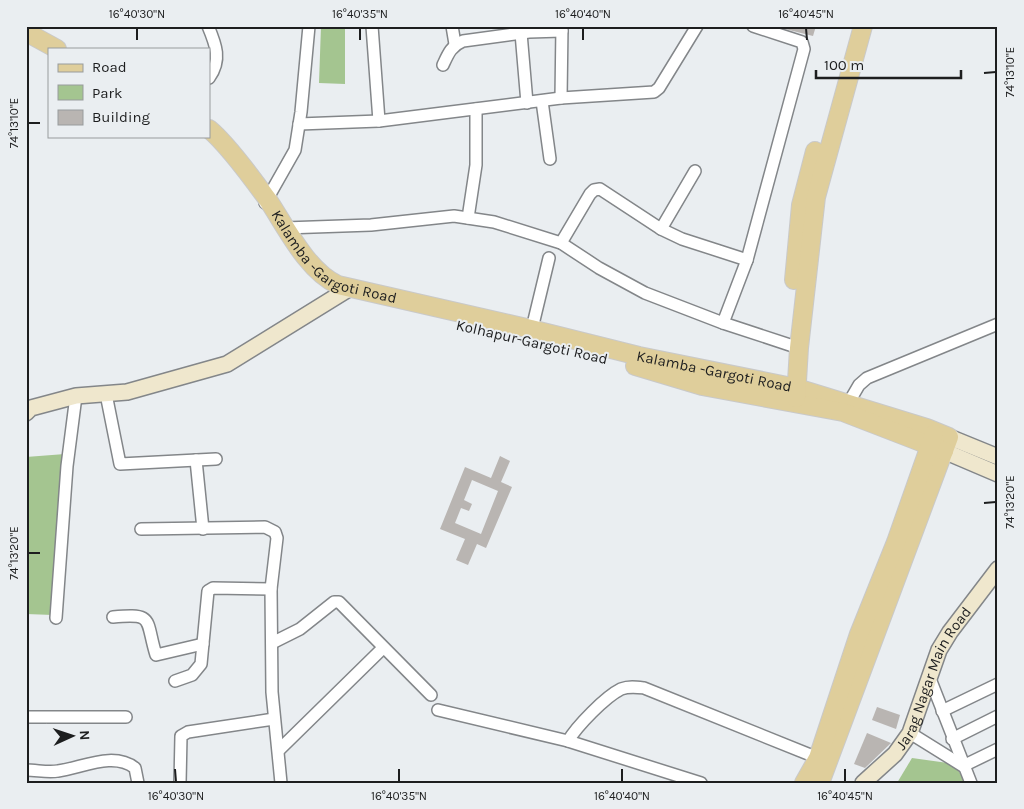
<svg xmlns="http://www.w3.org/2000/svg" width="1024" height="809" viewBox="0 0 1024 809" font-family="Karla,sans-serif">
  <style>
    .green { fill: #a4c590 }
    .building { fill: #b9b5b2; fill-rule: evenodd }
    .lines { fill: none; stroke-linecap: round; stroke-linejoin: round }
    .street-casing { stroke: #838689; stroke-width: 14 }
    .secondary-casing { stroke: #838689; stroke-width: 18 }
    .primary-casing { stroke: #c9c9c9; stroke-width: 20 }
    .street { stroke: #fff; stroke-width: 11 }
    .secondary { stroke: #efe7cd; stroke-width: 15 }
    .primary { stroke: #dfce9b; stroke-width: 18 }
    .ticks { fill: none; stroke: #1d1e1f; stroke-width: 2 }
    .labels { text-anchor: middle; stroke-width: 4; stroke-linejoin: round; paint-order: stroke }
    .street-label { font-size: 15px; fill: #1d1e1f; stroke: #eaeef1 }
    .neatline { fill: none; stroke: #1d1e1f; stroke-width: 2 }
    .ticks-label { font-size: 12px; text-anchor: middle; fill: #1d1e1f }
  </style>
  <rect width="100%" height="100%" fill="#eaeef1"/>
  <g class="green">
    <polygon points="321,26 360,26 345,29 345,84 319,83"/>
    <polygon points="65,454 53,615 26,614 26,457"/>
    <polygon points="912,758 955,764 965,783 897,783"/>
  </g>
  <g class="building">
    <polygon points="785,26 816,26 813,36 785,29"/>
    <path d="M500 456 510 461 501 482 512 487 486 548 477 544 468 565 456 560 465 539 440 529 465 467 491 478ZM472 480 498 491 481 534 455 523 461 508 469 511 472 504 464 500Z"/>
    <polygon points="877,707 900,715 896,729 872,720"/>
    <polygon points="867,733 891,743 865,768 854,764"/>
  </g>
  <g class="lines">
    <defs>
      <g id="street">
        <path d="M208 26C216 45 222 60 209 78"/>
        <polyline points="372,26 379,121"/>
        <polyline points="452,26 455,44"/>
        <polyline points="753,26 802,42 804,49 747,260 723,323 799,348"/>
        <polyline points="521,33 527,103"/>
        <path d="M443 65C448 54 451 46 463 41L529 32 562 31"/>
        <polyline points="561,98 562,26"/>
        <polyline points="542,101 550,159"/>
        <polyline points="299,124 379,121 561,98 654,92 659,88 697,26"/>
        <polyline points="265,203 295,150 301,112 309,26"/>
        <polyline points="468,218 476,165 476,109"/>
        <polyline points="285,228 371,225 454,216 494,222 561,243 599,268 645,293 723,323"/>
        <polyline points="661,229 695,171"/>
        <polyline points="561,243 590,194 594,190 600,189 661,229 682,239 747,260"/>
        <polyline points="529,341 549,258"/>
        <polyline points="106,394 120,464 216,459"/>
        <polyline points="845,409 859,385 867,378 998,324"/>
        <polyline points="196,460 203,529"/>
        <polyline points="141,529 265,527 275,532 277,538 271,589 272,692 281,783"/>
        <path d="M113 617C155 613 145 619 156 655L203 644"/>
        <polyline points="56,618 67,466 76,396"/>
        <polyline points="272,643 300,629 334,602 339,602 431,695"/>
        <polyline points="929,676 971,783"/>
        <polyline points="175,681 192,675 201,664 208,591 213,588 271,589"/>
        <polyline points="438,710 568,741 701,783"/>
        <polyline points="942,711 998,684"/>
        <polyline points="26,717 126,717"/>
        <polyline points="910,733 963,766 998,749"/>
        <polyline points="952,739 998,716"/>
        <path d="M568 741C577 726 605 697 621 689 629 686 636 687 644 688L818 758"/>
        <polyline points="280,749 383,648"/>
        <path d="M26 770C37 770 48 773 58 771 82 768 113 751 135 768L138 783"/>
        <polyline points="180,783 181,736 188,732 274,719"/>
      </g>
      <g id="secondary">
        <polyline points="26,413 31,408 76,396 127,392 227,364 350,288"/>
        <polyline points="949,437 998,457"/>
        <polyline points="944,451 998,474"/>
        <path id="s1" d="M863 783 895 754 910 733 939 650 950 632 998 569"/>
      </g>
      <g id="primary">
        <polyline points="26,32 57,49"/>
        <path id="s2" d="M209 129C226 143 255 182 268 200 286 227 307 271 338 285L531 329 639 356 797 388 927 428 949 437 820 783"/>
        <polyline points="794,280 801,205 815,151"/>
        <polyline points="635,366 702,386 843,412 944,451"/>
        <polyline points="796,398 799,348 816,197 863,26"/>
        <polyline points="804,783 818,758 859,634 896,542 934,434"/>
      </g>
    </defs>
    <use href="#street" class="street-casing"/>
    <use href="#secondary" class="secondary-casing"/>
    <use href="#primary" class="primary-casing"/>
    <use href="#street" class="street"/>
    <use href="#secondary" class="secondary"/>
    <use href="#primary" class="primary"/>
  </g>
  <path class="ticks" d="M137 28V40M360 28V40M583 28V40M806 28 807 40M984 73 996 72M28 123H40M984 503 996 502M28 553H40M175 769 176 782M399 769V782M622 769V782M845 769V782"/>
  <g class="labels">
    <g class="street-label">
      <text dy="5" stroke="none"><textPath href="#s2" startOffset="185">Kalamba -Gargoti Road</textPath></text>
      <text transform="translate(532 342) rotate(13)" y="5">Kolhapur-Gargoti Road</text>
      <text dy="5" stroke="none"><textPath href="#s2" startOffset="590">Kalamba -Gargoti Road</textPath></text>
      <text dy="5" stroke="none"><textPath href="#s1" startOffset="129">Jarag Nagar Main Road</textPath></text>
    </g>
  </g>
  <rect width="1024" height="809" fill="none" stroke="#eaeef1" stroke-width="55"/>
  <rect x="48" y="48" width="162" height="90" fill="#eaeef1" stroke="#989b9d"/>
  <rect x="58" y="64" width="25" height="8" fill="#dfce9b" stroke="#989b9d"/>
  <text x="92" y="72" font-size="15" fill="#1d1e1f">Road</text>
  <rect x="58" y="85" width="25" height="15" fill="#a4c590" stroke="#989b9d"/>
  <text x="92" y="98" font-size="15" fill="#1d1e1f">Park</text>
  <rect x="58" y="110" width="25" height="15" fill="#b9b5b2" stroke="#989b9d"/>
  <text x="92" y="122" font-size="15" fill="#1d1e1f">Building</text>
  <g transform="translate(72 736) rotate(87)" stroke="#eaeef1" stroke-width="4" paint-order="stroke">
  <path d="M0-4L9 19L0 12L-9 19Z" fill="#1d1e1f"/>
  <text y="-8" font-size="14" font-weight="bold" text-anchor="middle" fill="#1d1e1f">N</text>
  </g>
  <path d="M816 70v8h145v-8" fill="none" stroke="#1d1e1f" stroke-width="2.5"/>
  <text x="824" y="70" font-size="15" fill="#1d1e1f" stroke="#eaeef1" stroke-width="4" paint-order="stroke">100 m</text>
  <rect x="28" y="28" width="968" height="754" class="neatline"/>
  <g class="ticks-label">
    <text x="137" y="18">16°40'30"N</text>
    <text x="360" y="18">16°40'35"N</text>
    <text x="583" y="18">16°40'40"N</text>
    <text x="806" y="18">16°40'45"N</text>
    <text transform="translate(1010 72) rotate(-90)" y="4">74°13'10"E</text>
    <text transform="translate(14 123) rotate(-90)" y="4">74°13'10"E</text>
    <text transform="translate(1010 502) rotate(-90)" y="4">74°13'20"E</text>
    <text transform="translate(14 553) rotate(-90)" y="4">74°13'20"E</text>
    <text x="176" y="800">16°40'30"N</text>
    <text x="399" y="800">16°40'35"N</text>
    <text x="622" y="800">16°40'40"N</text>
    <text x="845" y="800">16°40'45"N</text>
  </g>
</svg>
